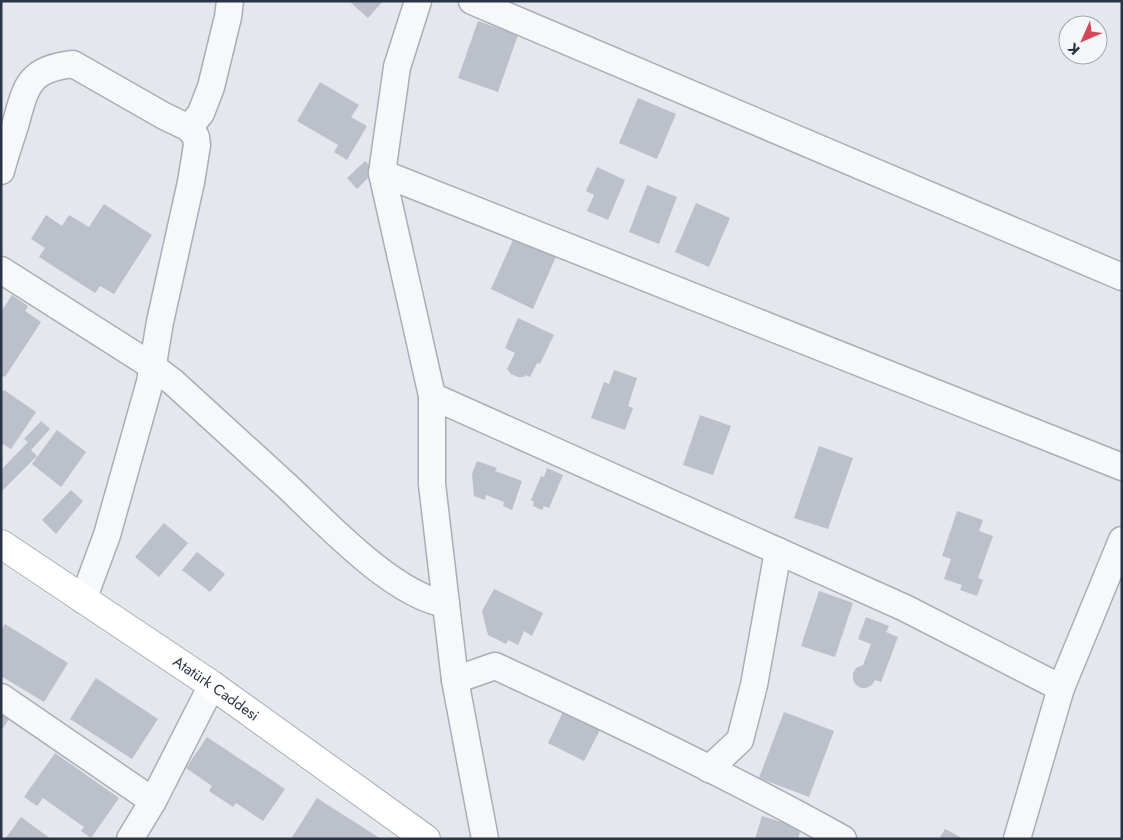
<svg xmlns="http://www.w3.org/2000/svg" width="1123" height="840" viewBox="0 0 1123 840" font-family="Jost,sans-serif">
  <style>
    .building { fill: #bbc0ca }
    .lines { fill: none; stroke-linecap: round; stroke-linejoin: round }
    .street-casing { stroke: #a9aeb7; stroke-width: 29 }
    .secondary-casing { stroke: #a9aeb7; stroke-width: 30 }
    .street { stroke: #f7f8fa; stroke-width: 26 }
    .secondary { stroke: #fff; stroke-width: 28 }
    .labels { text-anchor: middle; stroke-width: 5; stroke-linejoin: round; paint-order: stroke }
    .street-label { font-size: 15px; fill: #2b3445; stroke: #f4f6f9 }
  </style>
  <rect width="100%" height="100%" fill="#e4e7ec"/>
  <g class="building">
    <polygon points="349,1 383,1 368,18"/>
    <polygon points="478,21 518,35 498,92 458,78"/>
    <polygon points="320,82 359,105 351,117 367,126 347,160 334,152 338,145 297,121"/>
    <polygon points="638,98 676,114 657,159 619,143"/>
    <polygon points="365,161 375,171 357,189 347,178"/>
    <polygon points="597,167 625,180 608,220 587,211 594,195 586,191"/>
    <polygon points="647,185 677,197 659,244 629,232"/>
    <polygon points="696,203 730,218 709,267 675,252"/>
    <polygon points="104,204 152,235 114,294 100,286 95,293 39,257 45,248 31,239 46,215 62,226 69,215 89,227"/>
    <polygon points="516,233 558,252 533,309 491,289"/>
    <polygon points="12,295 28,306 25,311 41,322 5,377 1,375 1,312"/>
    <polygon points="518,318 554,335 540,364 537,363 530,377 525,375 524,377 518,377 511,374 507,369 515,353 505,348"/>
    <polygon points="614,370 637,378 628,406 633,408 625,430 591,418 604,382 609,384"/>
    <polygon points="4,390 36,412 11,449 1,443 1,394"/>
    <polygon points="700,415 731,426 713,475 683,465"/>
    <polygon points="41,421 50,429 31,450 37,456 1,492 1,470 28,442 24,439"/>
    <polygon points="57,430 86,452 61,487 32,464"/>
    <polygon points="819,446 853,458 828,529 794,518"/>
    <polygon points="477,461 497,468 495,471 522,481 512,510 503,506 504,502 486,495 485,500 474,496 472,474"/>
    <polygon points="547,468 563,475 549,508 544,506 542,510 533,506 534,502 531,500 541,476 544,477"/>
    <polygon points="71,490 83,501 56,534 42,520"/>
    <polygon points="957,511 983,520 979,531 993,536 978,578 983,580 977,596 960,590 962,585 944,579 951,559 942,556"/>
    <polygon points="164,523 188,543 159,577 135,557"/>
    <polygon points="197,552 225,574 210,592 182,570"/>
    <polygon points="494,589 543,613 532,636 524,631 518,645 508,640 506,644 488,635 482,611"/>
    <polygon points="819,591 853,603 835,657 801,646"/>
    <polygon points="866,617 889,626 886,632 898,637 881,682 875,680 872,685 866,688 861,688 855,684 853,679 853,673 856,668 863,665 871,644 858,639"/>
    <polygon points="5,624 68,663 44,702 1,676 1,630"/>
    <polygon points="96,678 158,719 132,759 70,719"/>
    <polygon points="565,708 602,726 584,761 548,743"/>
    <polygon points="784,712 834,731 809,797 759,778"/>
    <polygon points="1,714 9,719 1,731"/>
    <polygon points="207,737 285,789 263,821 236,803 233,807 209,791 212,786 186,768"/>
    <polygon points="55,753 119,798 91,838 81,831 84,827 43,798 37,806 24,797"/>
    <polygon points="317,798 381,839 291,839"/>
    <polygon points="762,816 801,828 798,839 755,839"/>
    <polygon points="21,817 51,839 5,839"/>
    <polygon points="945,829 964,839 939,839"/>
  </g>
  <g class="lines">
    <defs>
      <g id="street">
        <polyline points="418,1 397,67 382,173 432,396 432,484 446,604 455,680 485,839"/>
        <polyline points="472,1 1122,277"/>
        <polyline points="189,128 201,113 211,87 228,17 230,1"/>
        <path d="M1 171C5 156 10 141 15 126 26 86 28 69 73 64L164 116 189 128 196 137 197 145 191 182 160 322 150 382 107 535 83 600"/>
        <polyline points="382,173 1122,467"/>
        <path d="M1 270 152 366 173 382C211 417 250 452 288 487 326 523 394 596 446 604"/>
        <polyline points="432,396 905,608 1061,688"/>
        <path d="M455 680 495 666C613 720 730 776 843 839"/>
        <polyline points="1,697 153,801"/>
        <polyline points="709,769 740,740 754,685 778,551"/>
        <polyline points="130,839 153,801 212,685"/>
        <polyline points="1017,839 1061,688 1122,540"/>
      </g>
      <g id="secondary">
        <path id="s1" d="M1 544 212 685 426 839"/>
      </g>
    </defs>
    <use href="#street" class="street-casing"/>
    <use href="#secondary" class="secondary-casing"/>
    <use href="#street" class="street"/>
    <use href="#secondary" class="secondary"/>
  </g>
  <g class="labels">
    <g class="street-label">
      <text dy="5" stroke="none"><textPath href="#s1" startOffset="259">Atatürk Caddesi</textPath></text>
    </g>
  </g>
  <rect width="1123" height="840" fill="none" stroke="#2b3445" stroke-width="5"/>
  <g transform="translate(1083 40) rotate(225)"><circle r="24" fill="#f4f6f9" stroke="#a4a8b1"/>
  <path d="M0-4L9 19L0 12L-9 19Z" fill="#d1495b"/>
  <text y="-8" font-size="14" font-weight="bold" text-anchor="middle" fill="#2b3445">K</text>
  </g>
</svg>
